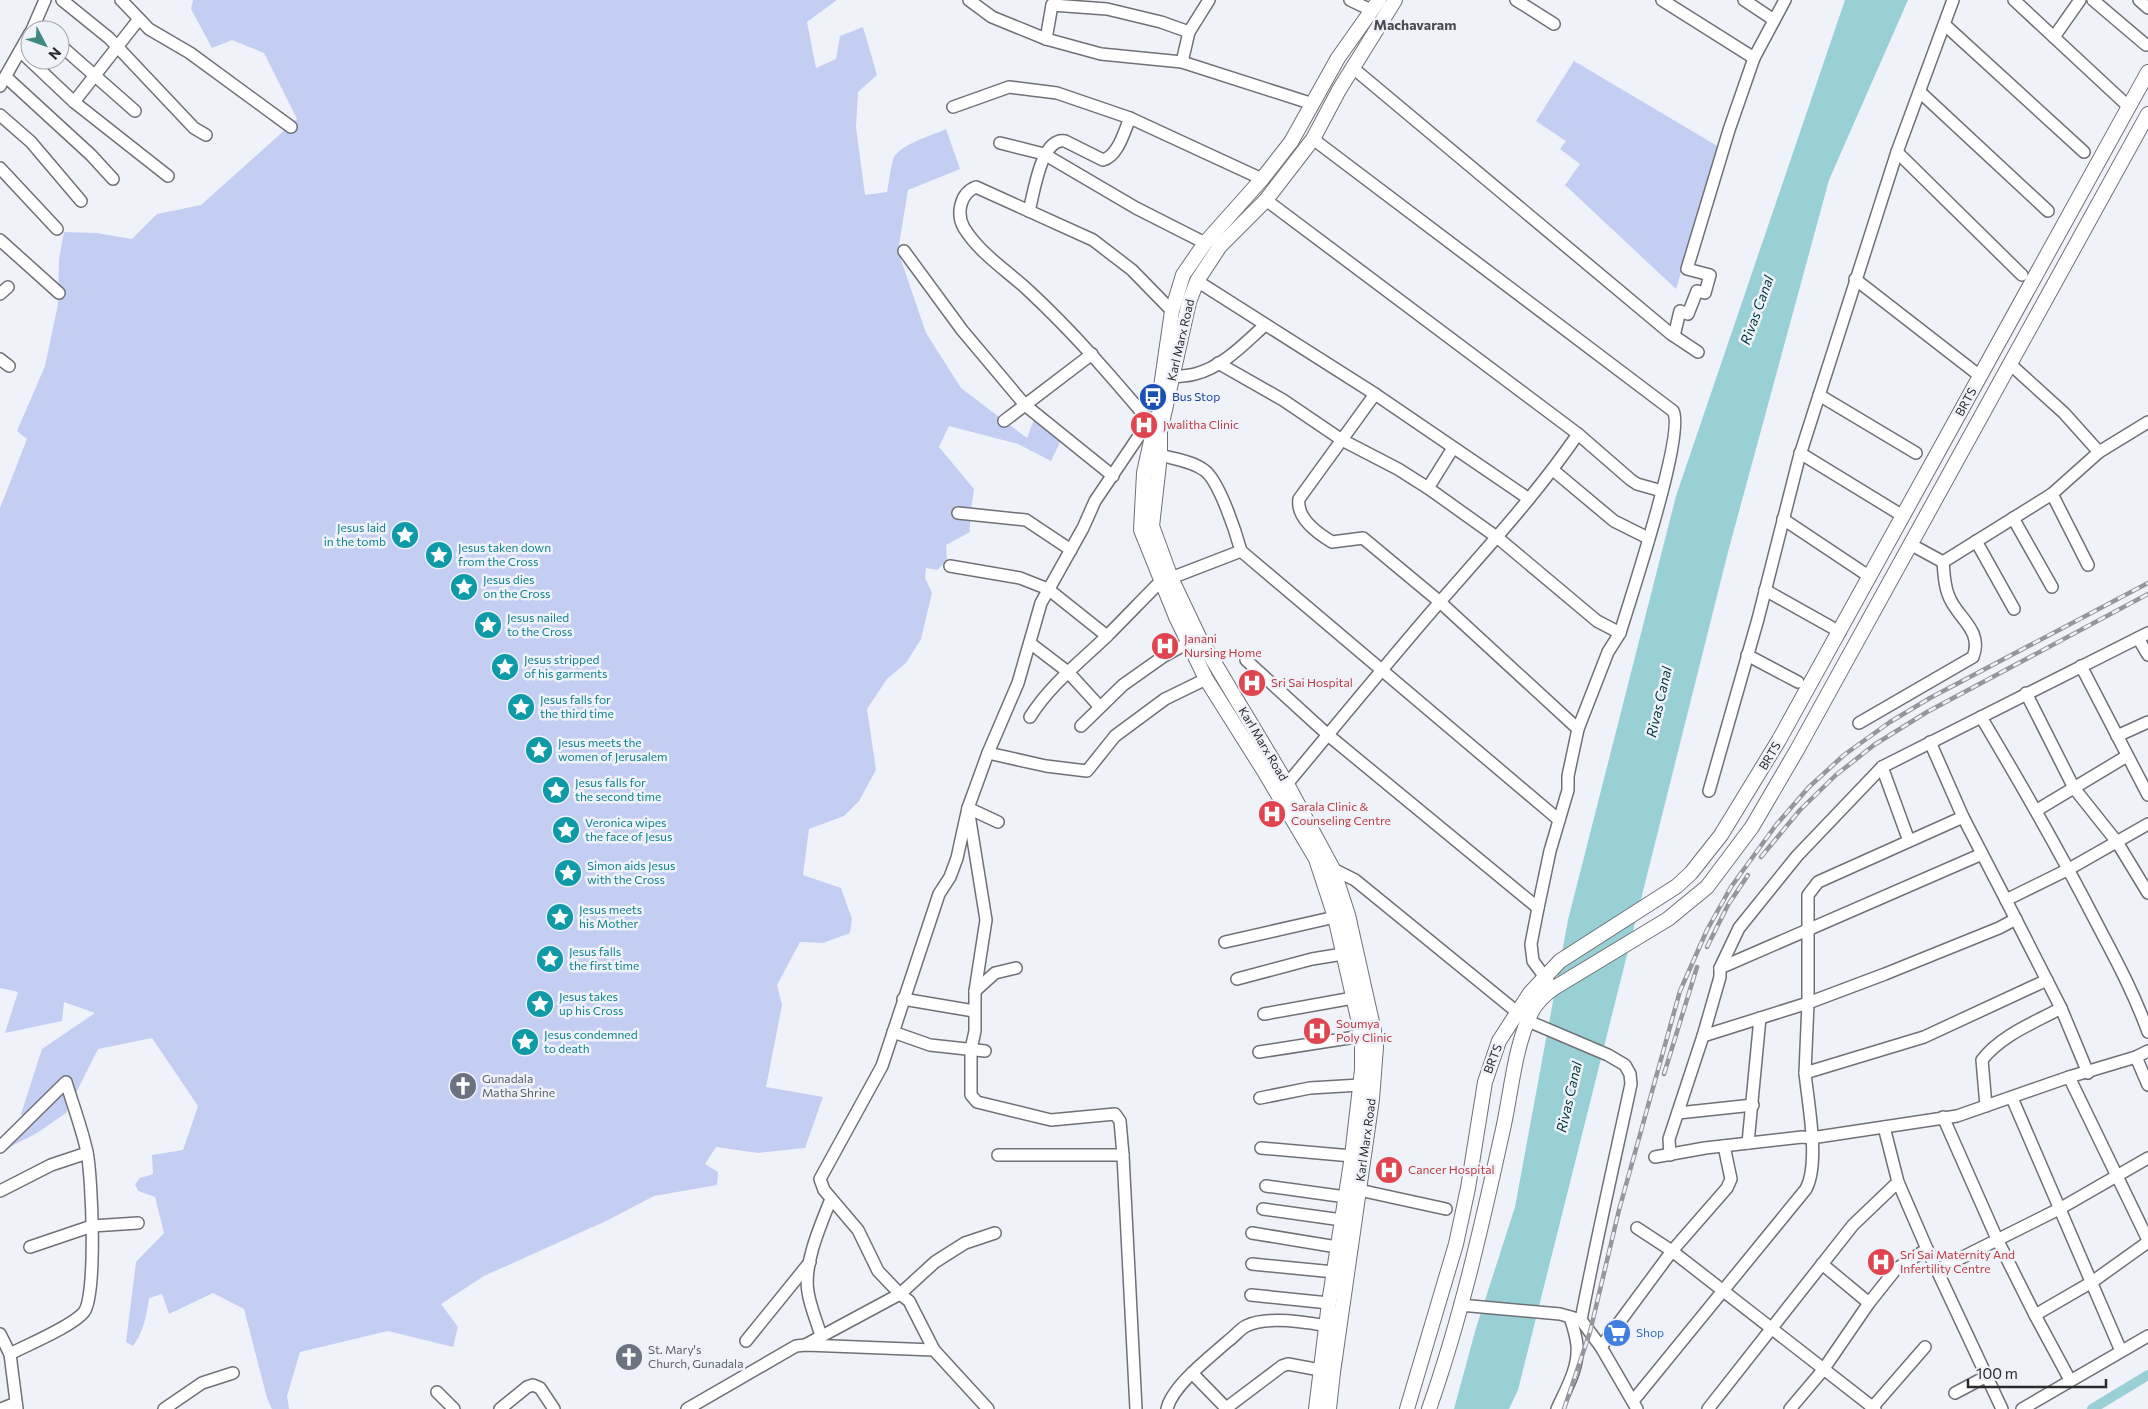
<svg xmlns="http://www.w3.org/2000/svg" width="2148" height="1409" viewBox="0 0 2148 1409" font-family="Commissioner,sans-serif">
  <style>
    .green { fill: #c4cef3 }
    .water { fill: #98d0d5 }
    .lines { fill: none; stroke-linecap: round; stroke-linejoin: round }
    .canal { stroke: #98d0d5; stroke-width: 10 }
    .minor-casing { stroke: #6f7177; stroke-width: 14 }
    .major-casing { stroke: #6f7177; stroke-width: 16 }
    .minor { stroke: #fff; stroke-width: 11 }
    .major { stroke: #fff; stroke-width: 14 }
    .rail-casing { stroke: #95969b; stroke-width: 4.5 }
    .rail { stroke: #f0f2f9; stroke-width: 2.5; stroke-dasharray: 8; stroke-linecap: butt }
    .labels { text-anchor: middle; stroke-width: 5; stroke-linejoin: round; paint-order: stroke }
    .street-label { font-size: 12px; fill: #2b2b2e; stroke: #f0f2f9 }
    .transit-label { font-size: 12px; fill: #164399; stroke: #f0f2f9; text-anchor: start }
    .health-label { font-size: 12px; fill: #be3a42; stroke: #f0f2f9; text-anchor: start }
    .culture-label { font-size: 12px; fill: #0d838f; stroke: #f0f2f9; text-anchor: start }
    .worship-label { font-size: 12px; fill: #5b616d; stroke: #f0f2f9; text-anchor: start }
    .shop-label { font-size: 12px; fill: #366cbe; stroke: #f0f2f9; text-anchor: start }
    .neighbourhood-label { font-size: 14px; font-weight: bold; fill: #4a4b51; stroke: #f0f2f9 }
    .water-label { font-size: 14px; font-style: italic; fill: #00363a; stroke: #f0f2f9 }
  </style>
  <rect width="100%" height="100%" fill="#f0f2f9"/>
  <g class="green">
    <path d="M193 0H837L807 22 816 68 836 59 840 36 863 27 877 75 858 92 856 127 865 195 887 192C889 182 890 170 893 160 898 144 932 136 946 129L960 169 908 190 898 251 926 333 961 388 1027 438 1035 417 1063 436 1051 461 1018 444 949 426 939 447 974 489 970 517V532L946 545 947 561 937 570 926 568 925 578 932 593 921 639 906 663 887 679 867 709 876 770 859 801 844 816 809 829 803 875 841 888 852 919 850 933 823 943 800 942 777 985 782 1005 766 1087 823 1097 805 1148 758 1153 716 1147 705 1164 718 1172 717 1185 654 1196 606 1221 484 1276 441 1304 458 1327 453 1347 388 1331 300 1352 287 1396 289 1409H272L267 1398 244 1309 213 1293 169 1314 162 1294 149 1298C147 1314 143 1333 133 1346L126 1342 136 1262 164 1233 155 1197 138 1191 135 1184 140 1178 153 1174 152 1155 183 1150 198 1106 152 1038 98 1049 66 1113 37 1133 0 1152 30 1126 21 1114 42 1049 95 1013 64 1002 62 1021 5 1033 18 992 0 988V508L27 439 17 431 45 366 58 304 59 259 64 232 96 233 132 239 157 214 201 205 297 119 264 53 232 40 212 48 191 9Z"/>
    <polygon points="1574,61 1719,147 1676,289 1565,185 1580,164 1560,149 1566,141 1536,121"/>
  </g>
  <polygon class="water" points="1845,0 1908,0 1829,180 1728,552 1518,1390 1509,1409 1454,1409 1476,1328 1515,1207 1568,920 1676,496"/>
  <g class="lines">
    <polyline class="canal" points="2092,1409 2148,1375"/>
    <defs>
      <g id="minor">
        <polyline points="62,0 109,38 194,128 206,135"/>
        <polyline points="121,0 149,29 190,53 291,127"/>
        <polyline points="969,0 992,17 1046,39 1101,54 1182,62 1313,104"/>
        <polyline points="1350,0 1373,11"/>
        <polyline points="1516,0 1554,24"/>
        <polyline points="1662,0 1754,58"/>
        <polyline points="1744,0 1774,20"/>
        <polyline points="2014,0 2129,107"/>
        <polyline points="2093,0 2146,45"/>
        <polyline points="2139,0 2148,8"/>
        <polyline points="1052,5 1107,9 1161,22 1189,32"/>
        <polyline points="1945,25 2084,152"/>
        <polyline points="32,30 45,0"/>
        <polyline points="2054,37 2080,0"/>
        <polyline points="1046,39 1052,5 1056,0"/>
        <polyline points="60,45 135,111"/>
        <polyline points="20,51 74,102 168,176"/>
        <polyline points="1182,62 1189,32 1209,0"/>
        <polyline points="1353,68 1671,334 1698,352"/>
        <polyline points="6,77 91,155 113,179"/>
        <polyline points="0,86 30,33"/>
        <polyline points="1920,92 2048,211"/>
        <polyline points="74,102 139,19"/>
        <polyline points="953,107 1009,87 1057,93 1130,118 1262,179"/>
        <polyline points="0,115 31,142 81,201"/>
        <path d="M1313 139 1673 411C1686 432 1630 600 1620 633"/>
        <polyline points="1000,143 1044,154 1136,208 1205,243"/>
        <polyline points="1897,152 2022,275"/>
        <polyline points="0,168 57,229"/>
        <polyline points="1266,200 1578,434 1631,480 1637,484 1662,491"/>
        <path d="M1029 211C1034 193 1041 137 1065 141L1103 160C1118 156 1124 132 1130 118"/>
        <polyline points="0,240 59,293"/>
        <polyline points="904,251 962,330 1025,405 1113,476"/>
        <polyline points="1855,279 1980,376"/>
        <polyline points="1197,281 1375,394 1529,499"/>
        <polyline points="0,294 8,287"/>
        <polyline points="1674,336 1680,311 1688,314 1697,291 1705,293 1710,275 1687,269 1729,130 1754,58 1785,0"/>
        <polyline points="0,359 9,366"/>
        <polyline points="1218,363 1283,400 1342,440 1398,469 1428,488"/>
        <polyline points="2010,364 2064,413 2099,452"/>
        <path d="M1172 377C1180 376 1188 376 1195 374 1223 367 1245 343 1265 325"/>
        <path d="M1375 394 1299 499C1296 518 1317 533 1332 542L1363 538 1369 543 1440 602 1578 729"/>
        <polyline points="1819,395 1916,453"/>
        <polyline points="1004,421 1092,354"/>
        <path d="M1149 421C1111 376 1073 332 1030 292 1008 271 981 255 964 228 956 214 960 193 976 187L1093 240 1132 270 1172 311"/>
        <polyline points="1453,448 1428,488 1498,538 1597,621 1620,633 1608,652 1578,729 1568,776 1568,790 1550,851 1538,908 1531,944 1533,961 1550,984"/>
        <polyline points="1800,453 1903,516"/>
        <path d="M1160 455C1174 459 1192 461 1204 470 1219 480 1236 533 1241 551L1559 820"/>
        <polyline points="1553,470 1614,521 1648,538"/>
        <polyline points="2052,494 2088,565"/>
        <polyline points="958,513 1026,520 1071,550"/>
        <polyline points="2013,518 2052,587"/>
        <polyline points="1783,519 1870,577"/>
        <polyline points="1976,541 2014,609"/>
        <polyline points="1910,544 1943,562 2052,494 2099,452 2148,422"/>
        <polyline points="950,566 1020,578 1048,589 1107,636"/>
        <polyline points="1171,578 1241,551"/>
        <polyline points="1765,590 1840,632"/>
        <polyline points="2138,638 2148,655"/>
        <polyline points="1030,643 1068,672 1100,707"/>
        <polyline points="1747,655 1798,682"/>
        <polyline points="1246,660 1328,735 1538,908"/>
        <polyline points="2081,666 2148,795"/>
        <polyline points="2026,693 2074,788 2117,842 2148,893"/>
        <path d="M1030 717C1050 685 1080 662 1107 636 1125 618 1143 599 1161 581"/>
        <path d="M1981 717C2021 784 2060 852 2096 922 2115 958 2134 993 2148 1032"/>
        <path d="M1859 723 1973 657C1984 629 1955 617 1948 594 1944 584 1944 572 1943 562"/>
        <polyline points="1081,726 1123,685 1164,656 1188,643"/>
        <polyline points="2117,736 2148,722"/>
        <polyline points="1930,742 1963,817 2006,900"/>
        <polyline points="988,753 1046,766 1087,771 1115,736 1165,699 1206,679"/>
        <polyline points="1882,767 1909,841"/>
        <path d="M1287 784C1337 724 1387 663 1438 604 1487 548 1536 495 1578 434"/>
        <polyline points="1709,791 1758,619 1799,458 1897,152 1953,0"/>
        <polyline points="2037,810 2127,756"/>
        <polyline points="1963,817 1818,882 1808,895 1808,1003 1805,1073 1924,1037 2047,980"/>
        <polyline points="998,822 968,808 986,920 975,991 975,1031 971,1049 971,1095 977,1102 1051,1120 1115,1114 1120,1121 1123,1155 1136,1409"/>
        <path d="M1333 869 1355 880 1528 1021 1608 1055 1625 1065 1630 1074 1631 1084C1614 1163 1596 1241 1581 1320L1601 1347 1637 1409"/>
        <polyline points="1225,942 1335,917"/>
        <polyline points="1720,968 1982,854"/>
        <polyline points="1237,979 1312,959 1343,954"/>
        <polyline points="975,991 995,973 1016,968"/>
        <polyline points="903,999 974,1011"/>
        <polyline points="1264,1014 1353,998"/>
        <polyline points="893,1032 930,1045 985,1051"/>
        <polyline points="1703,1036 1808,1003 1885,974 1999,928 2016,919"/>
        <polyline points="1259,1052 1362,1036"/>
        <polyline points="2136,1057 2148,1085"/>
        <polyline points="2088,1073 2061,1008 2006,900 2069,869 2148,824"/>
        <polyline points="2069,1077 2148,1240"/>
        <polyline points="1260,1098 1310,1088 1360,1085"/>
        <polyline points="2012,1098 2121,1351"/>
        <path d="M1986 1106 1982 1060C2001 1035 2034 1023 2061 1008"/>
        <polyline points="1678,1113 1753,1105"/>
        <polyline points="1943,1117 1997,1239 2035,1315 2092,1282 2148,1242"/>
        <polyline points="1884,1127 1898,1182 1927,1249 2002,1409"/>
        <polyline points="1748,1143 1760,1018"/>
        <path d="M0 1147 66 1082C73 1105 82 1129 87 1152 92 1177 97 1295 84 1312 73 1326 27 1345 10 1354"/>
        <polyline points="1261,1148 1352,1156"/>
        <polyline points="998,1155 1123,1155"/>
        <polyline points="1670,1155 1669,1139 1703,1036 1720,977 1720,968 1739,928 1797,856 1882,767 2148,633"/>
        <polyline points="1655,1157 1705,1148 1802,1137 1811,1138 1957,1116 2069,1077 2136,1057 2148,1051"/>
        <polyline points="1266,1186 1346,1197"/>
        <polyline points="1359,1190 1446,1209"/>
        <polyline points="0,1191 51,1165 87,1153"/>
        <polyline points="1263,1209 1342,1220"/>
        <polyline points="1637,1228 1672,1251 1875,1409"/>
        <polyline points="1252,1233 1337,1247"/>
        <polyline points="30,1247 92,1226 138,1223"/>
        <polyline points="1252,1264 1334,1272"/>
        <polyline points="1822,1264 1869,1303"/>
        <polyline points="1937,1270 2061,1208 2148,1158"/>
        <polyline points="1251,1295 1329,1303"/>
        <polyline points="1460,1305 1560,1314 1581,1320"/>
        <polyline points="2035,1315 2070,1380"/>
        <polyline points="0,1334 10,1354 17,1409"/>
        <path d="M821 1336C817 1322 810 1306 808 1292 803 1264 821 1224 831 1199"/>
        <polyline points="746,1341 810,1262"/>
        <polyline points="807,1344 900,1294 935,1262 965,1243 995,1233"/>
        <polyline points="1601,1347 1672,1251 1727,1188 1731,1179 1724,1146"/>
        <polyline points="934,1350 909,1301 900,1294 878,1271 858,1230 824,1190 820,1179 882,1066 939,894 950,877 957,858 968,808 988,753 1018,683 1041,603 1083,528 1095,501 1149,421 1156,416 1166,403"/>
        <polyline points="1192,1373 1227,1409"/>
        <polyline points="437,1392 454,1409"/>
        <polyline points="1955,1393 1987,1376"/>
        <path d="M1633 1401 1806 1189C1820 1163 1808 1103 1805 1073"/>
        <polyline points="1,1409 16,1403"/>
        <polyline points="164,1409 202,1383 233,1373"/>
        <polyline points="500,1409 527,1387 533,1385 540,1388 554,1409"/>
        <polyline points="687,1409 796,1346 806,1345 934,1350 988,1409"/>
        <path d="M1167 1409C1172 1386 1210 1357 1228 1341 1234 1337 1240 1329 1246 1326 1266 1316 1306 1322 1327 1326"/>
        <polyline points="1225,1409 1282,1366 1288,1364 1320,1370"/>
        <path d="M1557 1409C1566 1389 1579 1368 1577 1345 1576 1336 1573 1326 1570 1317"/>
        <polyline points="1708,1409 1853,1225 1898,1182"/>
        <polyline points="1790,1409 1823,1370 1869,1303 1896,1269 1927,1249"/>
        <polyline points="1871,1409 1925,1347"/>
        <polyline points="2022,1409 2148,1336"/>
      </g>
      <g id="major">
        <polyline points="1160,394 1172,311 1183,275 1205,243 1262,179 1291,142 1338,58 1379,0"/>
        <polyline points="1154,427 1144,473 1141,530 1176,617 1206,679 1264,771 1316,859 1335,917 1362,1036 1362,1070 1352,1156 1329,1303 1316,1409"/>
        <polyline points="1329,1409 1333,1372 1372,1099 1376,1047 1374,1031 1348,915 1333,869 1287,784 1199,637 1171,578 1152,526 1160,455 1160,432 1189,302 1197,281 1220,246 1266,200 1313,139 1339,90 1395,0"/>
        <polyline points="1407,1409 1456,1244 1468,1188 1485,1082 1499,1041 1530,993 1560,961 1677,886 1691,873 1721,835 1779,740 2148,72"/>
        <path d="M1429 1409C1460 1321 1481 1229 1501 1138 1511 1098 1513 1051 1531 1013 1536 1003 1544 995 1554 988L1668 919 1707 887 1752 827 1797 750 2148 114"/>
      </g>
    </defs>
    <use href="#minor" class="minor-casing"/>
    <use href="#major" class="major-casing"/>
    <use href="#minor" class="minor"/>
    <use href="#major" class="major"/>
    <defs>
      <g id="rail">
        <polyline points="1761,857 1800,810 1836,775 1874,745 1927,712 2148,594"/>
        <polyline points="1707,947 1728,905 1748,875"/>
        <polyline points="1664,1074 1697,967"/>
        <polyline points="1564,1409 1590,1332 1619,1210 1680,991 1707,930 1731,887 1776,825 1809,787 1844,755 1890,722 1930,698 2148,583"/>
      </g>
    </defs>
    <use href="#rail" class="rail-casing"/>
    <use href="#rail" class="rail"/>
  </g>
  <defs>
    <symbol id="bus-disc" viewBox="-11 -11 22 22"><circle r="9.5" fill="#1a4fb4" stroke="#f0f2f9"/><path d="M-5-6H5V4H4V6H2V4H-2V6H-4V4H-5ZM-3.5-4V0h7V-4ZM-3.5 1.2v1.5H-2V1.2ZM2 1.2v1.5H3.5V1.2Z" fill="#fff"/></symbol>
    <symbol id="hospital-disc" viewBox="-11 -11 22 22"><circle r="9.5" fill="#e0444e" stroke="#f0f2f9"/><path d="M-5-5h3v3.5h4V-5h3V5h-3V1.5h-4V5h-3Z" fill="#fff"/></symbol>
    <symbol id="sight-disc" viewBox="-11 -11 22 22"><circle r="9.5" fill="#0f9aa8" stroke="#f0f2f9"/><path d="M0-6L1.8-2.2L6-1.7L2.9 1.2L3.7 5.4L0 3.3L-3.7 5.4L-2.9 1.2L-6-1.7L-1.8-2.2Z" fill="#fff"/></symbol>
    <symbol id="church-disc" viewBox="-11 -11 22 22"><circle r="9.5" fill="#6b7280" stroke="#f0f2f9"/><path d="M-1.2-6h2.4v3.5h3.3v2.4h-3.3V6h-2.4V-.1h-3.3v-2.4h3.3Z" fill="#fff"/></symbol>
    <symbol id="supermarket-disc" viewBox="-11 -11 22 22"><circle r="9.5" fill="#3f7fe0" stroke="#f0f2f9"/><path d="M-6-5.5h2.5l.6 2H6L4.5 2H-2.5L-4.4-4H-6ZM-1.5 3.2a1.3 1.3 0 1 0 .1 0ZM3 3.2a1.3 1.3 0 1 0 .1 0Z" fill="#fff"/></symbol>
  </defs>
  <g fill-rule="evenodd">
    <use href="#bus-disc" x="1137" y="381" width="32" height="32"/>
    <use href="#hospital-disc" x="1128" y="409" width="32" height="32"/>
    <use href="#sight-disc" x="389" y="519" width="32" height="32"/>
    <use href="#sight-disc" x="423" y="539" width="32" height="32"/>
    <use href="#sight-disc" x="448" y="571" width="32" height="32"/>
    <use href="#sight-disc" x="472" y="609" width="32" height="32"/>
    <use href="#hospital-disc" x="1149" y="630" width="32" height="32"/>
    <use href="#sight-disc" x="489" y="651" width="32" height="32"/>
    <use href="#hospital-disc" x="1236" y="667" width="32" height="32"/>
    <use href="#sight-disc" x="505" y="691" width="32" height="32"/>
    <use href="#sight-disc" x="523" y="734" width="32" height="32"/>
    <use href="#sight-disc" x="540" y="774" width="32" height="32"/>
    <use href="#hospital-disc" x="1256" y="798" width="32" height="32"/>
    <use href="#sight-disc" x="550" y="814" width="32" height="32"/>
    <use href="#sight-disc" x="552" y="857" width="32" height="32"/>
    <use href="#sight-disc" x="544" y="901" width="32" height="32"/>
    <use href="#sight-disc" x="534" y="943" width="32" height="32"/>
    <use href="#sight-disc" x="524" y="988" width="32" height="32"/>
    <use href="#hospital-disc" x="1301" y="1015" width="32" height="32"/>
    <use href="#sight-disc" x="509" y="1026" width="32" height="32"/>
    <use href="#church-disc" x="447" y="1070" width="32" height="32"/>
    <use href="#hospital-disc" x="1373" y="1154" width="32" height="32"/>
    <use href="#hospital-disc" x="1865" y="1246" width="32" height="32"/>
    <use href="#supermarket-disc" x="1601" y="1317" width="32" height="32"/>
    <use href="#church-disc" x="613" y="1341" width="32" height="32"/>
  </g>
  <g class="labels">
    <g class="street-label">
      <text transform="translate(1181 340) rotate(-77)" y="4">Karl Marx Road</text>
      <text transform="translate(1966 402) rotate(-61)" y="4">BRTS</text>
      <text transform="translate(1263 744) rotate(59)" y="4">Karl Marx Road</text>
      <text transform="translate(1770 756) rotate(-59)" y="4">BRTS</text>
      <text transform="translate(1493 1059) rotate(-69)" y="4">BRTS</text>
      <text transform="translate(1366 1140) rotate(-82)" y="4">Karl Marx Road</text>
    </g>
    <g class="transit-label">
      <text x="1172" y="401">Bus Stop</text>
    </g>
    <g class="health-label">
      <text x="1163" y="429">Jwalitha Clinic</text>
      <text x="1184" y="643">Janani<tspan x="1184" dy="14">Nursing Home</tspan></text>
      <text x="1271" y="687">Sri Sai Hospital</text>
      <text x="1291" y="811">Sarala Clinic &amp;<tspan x="1291" dy="14">Counseling Centre</tspan></text>
      <text x="1336" y="1028">Soumya<tspan x="1336" dy="14">Poly Clinic</tspan></text>
      <text x="1408" y="1174">Cancer Hospital</text>
      <text x="1900" y="1259">Sri Sai Maternity And<tspan x="1900" dy="14">Infertility Centre</tspan></text>
    </g>
    <g class="culture-label">
      <text x="386" y="532" text-anchor="end">Jesus laid<tspan x="386" dy="14">in the tomb</tspan></text>
      <text x="458" y="552">Jesus taken down<tspan x="458" dy="14">from the Cross</tspan></text>
      <text x="483" y="584">Jesus dies<tspan x="483" dy="14">on the Cross</tspan></text>
      <text x="507" y="622">Jesus nailed<tspan x="507" dy="14">to the Cross</tspan></text>
      <text x="524" y="664">Jesus stripped<tspan x="524" dy="14">of his garments</tspan></text>
      <text x="540" y="704">Jesus falls for<tspan x="540" dy="14">the third time</tspan></text>
      <text x="558" y="747">Jesus meets the<tspan x="558" dy="14">women of Jerusalem</tspan></text>
      <text x="575" y="787">Jesus falls for<tspan x="575" dy="14">the second time</tspan></text>
      <text x="585" y="827">Veronica wipes<tspan x="585" dy="14">the face of Jesus</tspan></text>
      <text x="587" y="870">Simon aids Jesus<tspan x="587" dy="14">with the Cross</tspan></text>
      <text x="579" y="914">Jesus meets<tspan x="579" dy="14">his Mother</tspan></text>
      <text x="569" y="956">Jesus falls<tspan x="569" dy="14">the first time</tspan></text>
      <text x="559" y="1001">Jesus takes<tspan x="559" dy="14">up his Cross</tspan></text>
      <text x="544" y="1039">Jesus condemned<tspan x="544" dy="14">to death</tspan></text>
    </g>
    <g class="worship-label">
      <text x="482" y="1083">Gunadala<tspan x="482" dy="14">Matha Shrine</tspan></text>
      <text x="648" y="1354">St. Mary's<tspan x="648" dy="14">Church, Gunadala</tspan></text>
    </g>
    <g class="shop-label">
      <text x="1636" y="1337">Shop</text>
    </g>
    <g class="neighbourhood-label">
      <text x="1415" y="30">Machavaram</text>
    </g>
    <g class="water-label">
      <text transform="translate(1757 310) rotate(-70)" y="5">Rivas Canal</text>
      <text transform="translate(1659 702) rotate(-77)" y="5">Rivas Canal</text>
      <text transform="translate(1569 1097) rotate(-77)" y="5">Rivas Canal</text>
    </g>
  </g>
  <g transform="translate(45 45) rotate(131)"><circle r="24" fill="#f0f2f9" stroke="#a1a2a8"/>
  <path d="M0-4L9 19L0 12L-9 19Z" fill="#418880"/>
  <text y="-8" font-size="14" font-weight="bold" text-anchor="middle" fill="#2b2b2e">N</text>
  </g>
  <path d="M1968 1379v8h138v-8" fill="none" stroke="#2b2b2e" stroke-width="2.5"/>
  <text x="1976" y="1379" font-size="15" fill="#2b2b2e" stroke="#f0f2f9" stroke-width="4" paint-order="stroke">100 m</text>
</svg>
